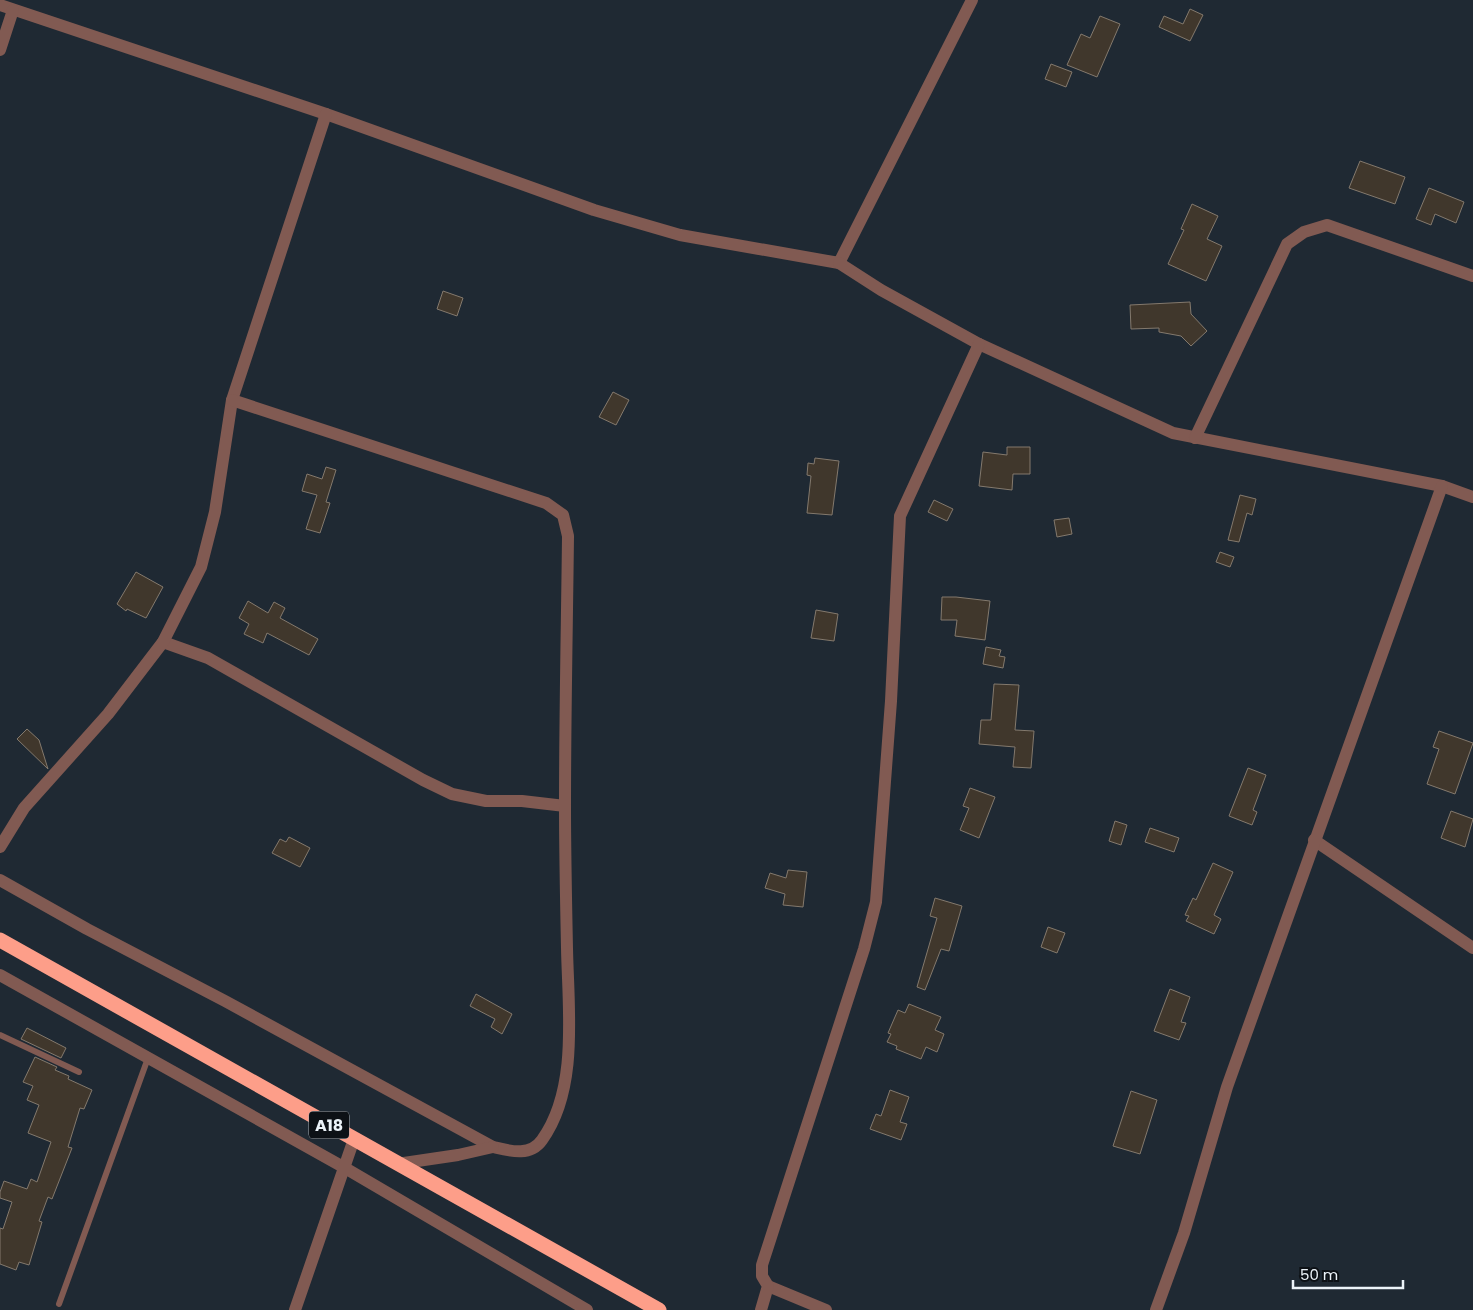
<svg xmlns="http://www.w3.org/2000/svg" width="1473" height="1310" viewBox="0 0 1473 1310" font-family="Poppins,sans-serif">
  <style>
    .building { fill: #40372c; stroke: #83796d }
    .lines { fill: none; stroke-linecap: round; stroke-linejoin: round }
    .lane { stroke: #815a52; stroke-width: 6 }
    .street { stroke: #815a52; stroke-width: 12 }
    .highway { stroke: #fd9e89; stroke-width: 15 }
    .labels { text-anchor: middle; stroke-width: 4; stroke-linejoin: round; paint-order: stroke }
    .shield { fill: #0d1116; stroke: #a9afb5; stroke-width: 1 }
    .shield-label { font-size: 16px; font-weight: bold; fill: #ecf3f9 }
  </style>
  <rect width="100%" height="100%" fill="#1f2933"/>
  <g class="building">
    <polygon points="1190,9 1203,15 1190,41 1159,27 1164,16 1183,24"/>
    <polygon points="1100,16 1120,24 1097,77 1067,65 1081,34 1090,38"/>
    <polygon points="1051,64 1072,72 1066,87 1045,79"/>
    <polygon points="1360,161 1405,177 1395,204 1349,188"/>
    <polygon points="1429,188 1464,202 1456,223 1435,214 1431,225 1416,219"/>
    <polygon points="1192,204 1218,216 1207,239 1222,246 1206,281 1168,264 1184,230 1181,229"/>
    <polygon points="443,291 463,298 457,316 437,309"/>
    <polygon points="1190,302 1191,314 1207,331 1191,346 1181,336 1159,332 1159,328 1131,329 1130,305"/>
    <polygon points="613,392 629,400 616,425 599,417"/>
    <polygon points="1007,447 1030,447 1030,474 1013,474 1012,490 979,486 983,452 1007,455"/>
    <polygon points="815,458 839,461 832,515 807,513 811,476 807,475 808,463 814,464"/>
    <polygon points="326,467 336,470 326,502 330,503 320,533 306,529 317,495 302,491 307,474 322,479"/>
    <polygon points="1240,495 1256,499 1252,515 1247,513 1239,542 1228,540"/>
    <polygon points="934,500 953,509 947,521 928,512"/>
    <polygon points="1069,518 1072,534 1057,537 1054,520"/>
    <polygon points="1220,552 1234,557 1230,567 1216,562"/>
    <polygon points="136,572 163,587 146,618 127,609 126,611 117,604"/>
    <polygon points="942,597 956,597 990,601 985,640 955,636 957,620 941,620"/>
    <polygon points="248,601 268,613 274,602 285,608 280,618 318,639 309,655 267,633 263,643 244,634 249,624 239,618"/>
    <polygon points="816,610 838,614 834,641 811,638"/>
    <polygon points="986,647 1001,650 999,656 1005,657 1003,668 983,664"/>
    <polygon points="994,684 1019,685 1015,730 1034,731 1031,768 1013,767 1015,747 979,744 981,720 991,720"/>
    <polygon points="27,729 39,740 48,769 17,739"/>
    <polygon points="1439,731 1473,743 1455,794 1427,784 1439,749 1433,747"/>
    <polygon points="1248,768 1266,775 1253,810 1257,812 1252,825 1229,816"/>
    <polygon points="970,788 995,797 979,838 960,830 969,808 963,806"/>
    <polygon points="1451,811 1473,819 1465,847 1441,838"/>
    <polygon points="1115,821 1127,825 1121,845 1109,841"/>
    <polygon points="1150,828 1179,838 1174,852 1145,842"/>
    <polygon points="289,837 310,848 300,867 272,853 280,839 286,842"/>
    <polygon points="1213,863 1233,872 1214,915 1221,919 1214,934 1186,921 1189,916 1185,915 1193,898 1196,900"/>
    <polygon points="788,870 807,872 803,907 783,905 785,894 765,888 770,873 786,878"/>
    <polygon points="935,898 962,906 949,951 941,949 925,990 917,987 937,918 930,916"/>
    <polygon points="1048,927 1065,933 1057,953 1041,947"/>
    <polygon points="1170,989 1190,997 1181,1022 1186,1023 1179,1040 1154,1031"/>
    <polygon points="476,994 512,1014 502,1034 491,1027 495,1019 470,1006"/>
    <polygon points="909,1004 941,1017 935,1030 944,1034 937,1052 926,1047 921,1059 896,1049 897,1046 887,1042 891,1034 888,1033 898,1010 905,1013"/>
    <polygon points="27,1028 66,1048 61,1058 21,1039"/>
    <polygon points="35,1057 57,1067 55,1070 69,1076 68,1079 92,1090 84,1109 80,1108 68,1147 72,1148 52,1199 48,1197 39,1221 42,1222 29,1265 19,1262 16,1270 0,1264 0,1228 3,1229 12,1202 0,1198 0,1192 4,1181 27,1189 31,1179 37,1182 51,1142 28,1133 39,1105 27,1100 33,1086 23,1082"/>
    <polygon points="890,1090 909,1097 900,1122 907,1124 901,1140 870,1129 876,1114 881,1116"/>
    <polygon points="1131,1091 1157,1100 1140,1154 1113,1146"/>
  </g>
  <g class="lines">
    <g class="lane">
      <polyline points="0,1035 79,1072"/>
      <polyline points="59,1304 148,1058"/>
    </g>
    <g class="street">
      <polyline points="0,5 326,114 594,210 680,235 839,263 972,0"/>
      <polyline points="0,50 13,10"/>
      <polyline points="839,263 881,290 979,344 1173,433 1442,486 1473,497"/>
      <polyline points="1195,438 1287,244 1304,232 1327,225 1473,276"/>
      <polyline points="163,642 208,658 423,780 452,794 486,801 522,801 565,806"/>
      <polyline points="1314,840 1473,948"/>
      <polyline points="0,847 24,808 108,714 163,642 201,567 215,512 232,400 326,114"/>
      <path d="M0 880 87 929 225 1001 493 1147C510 1151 530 1157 542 1140 579 1089 568 1008 567 948 566 901 565 853 565 805 565 715 567 625 568 536L563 515 546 503 232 400"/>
      <polyline points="0,975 345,1168 587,1310"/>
      <polyline points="397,1164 458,1155 493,1147"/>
      <polyline points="768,1286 826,1310"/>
      <polyline points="295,1310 354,1139"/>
      <polyline points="761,1310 768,1286 762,1276 762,1265 864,949 876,902 891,701 900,516 979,344"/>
      <polyline points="1156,1310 1184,1233 1227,1087 1442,486"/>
    </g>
    <polyline class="highway" points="0,940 659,1310"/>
  </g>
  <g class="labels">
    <rect class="shield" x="309" y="1111.5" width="40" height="27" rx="4"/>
    <g class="shield-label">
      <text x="329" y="1131">A18</text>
    </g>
  </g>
  <path d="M1293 1280v8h110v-8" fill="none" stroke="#ecf3f9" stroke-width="2.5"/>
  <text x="1300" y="1280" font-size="15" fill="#ecf3f9" stroke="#0d1116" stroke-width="4" paint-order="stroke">50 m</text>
</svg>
